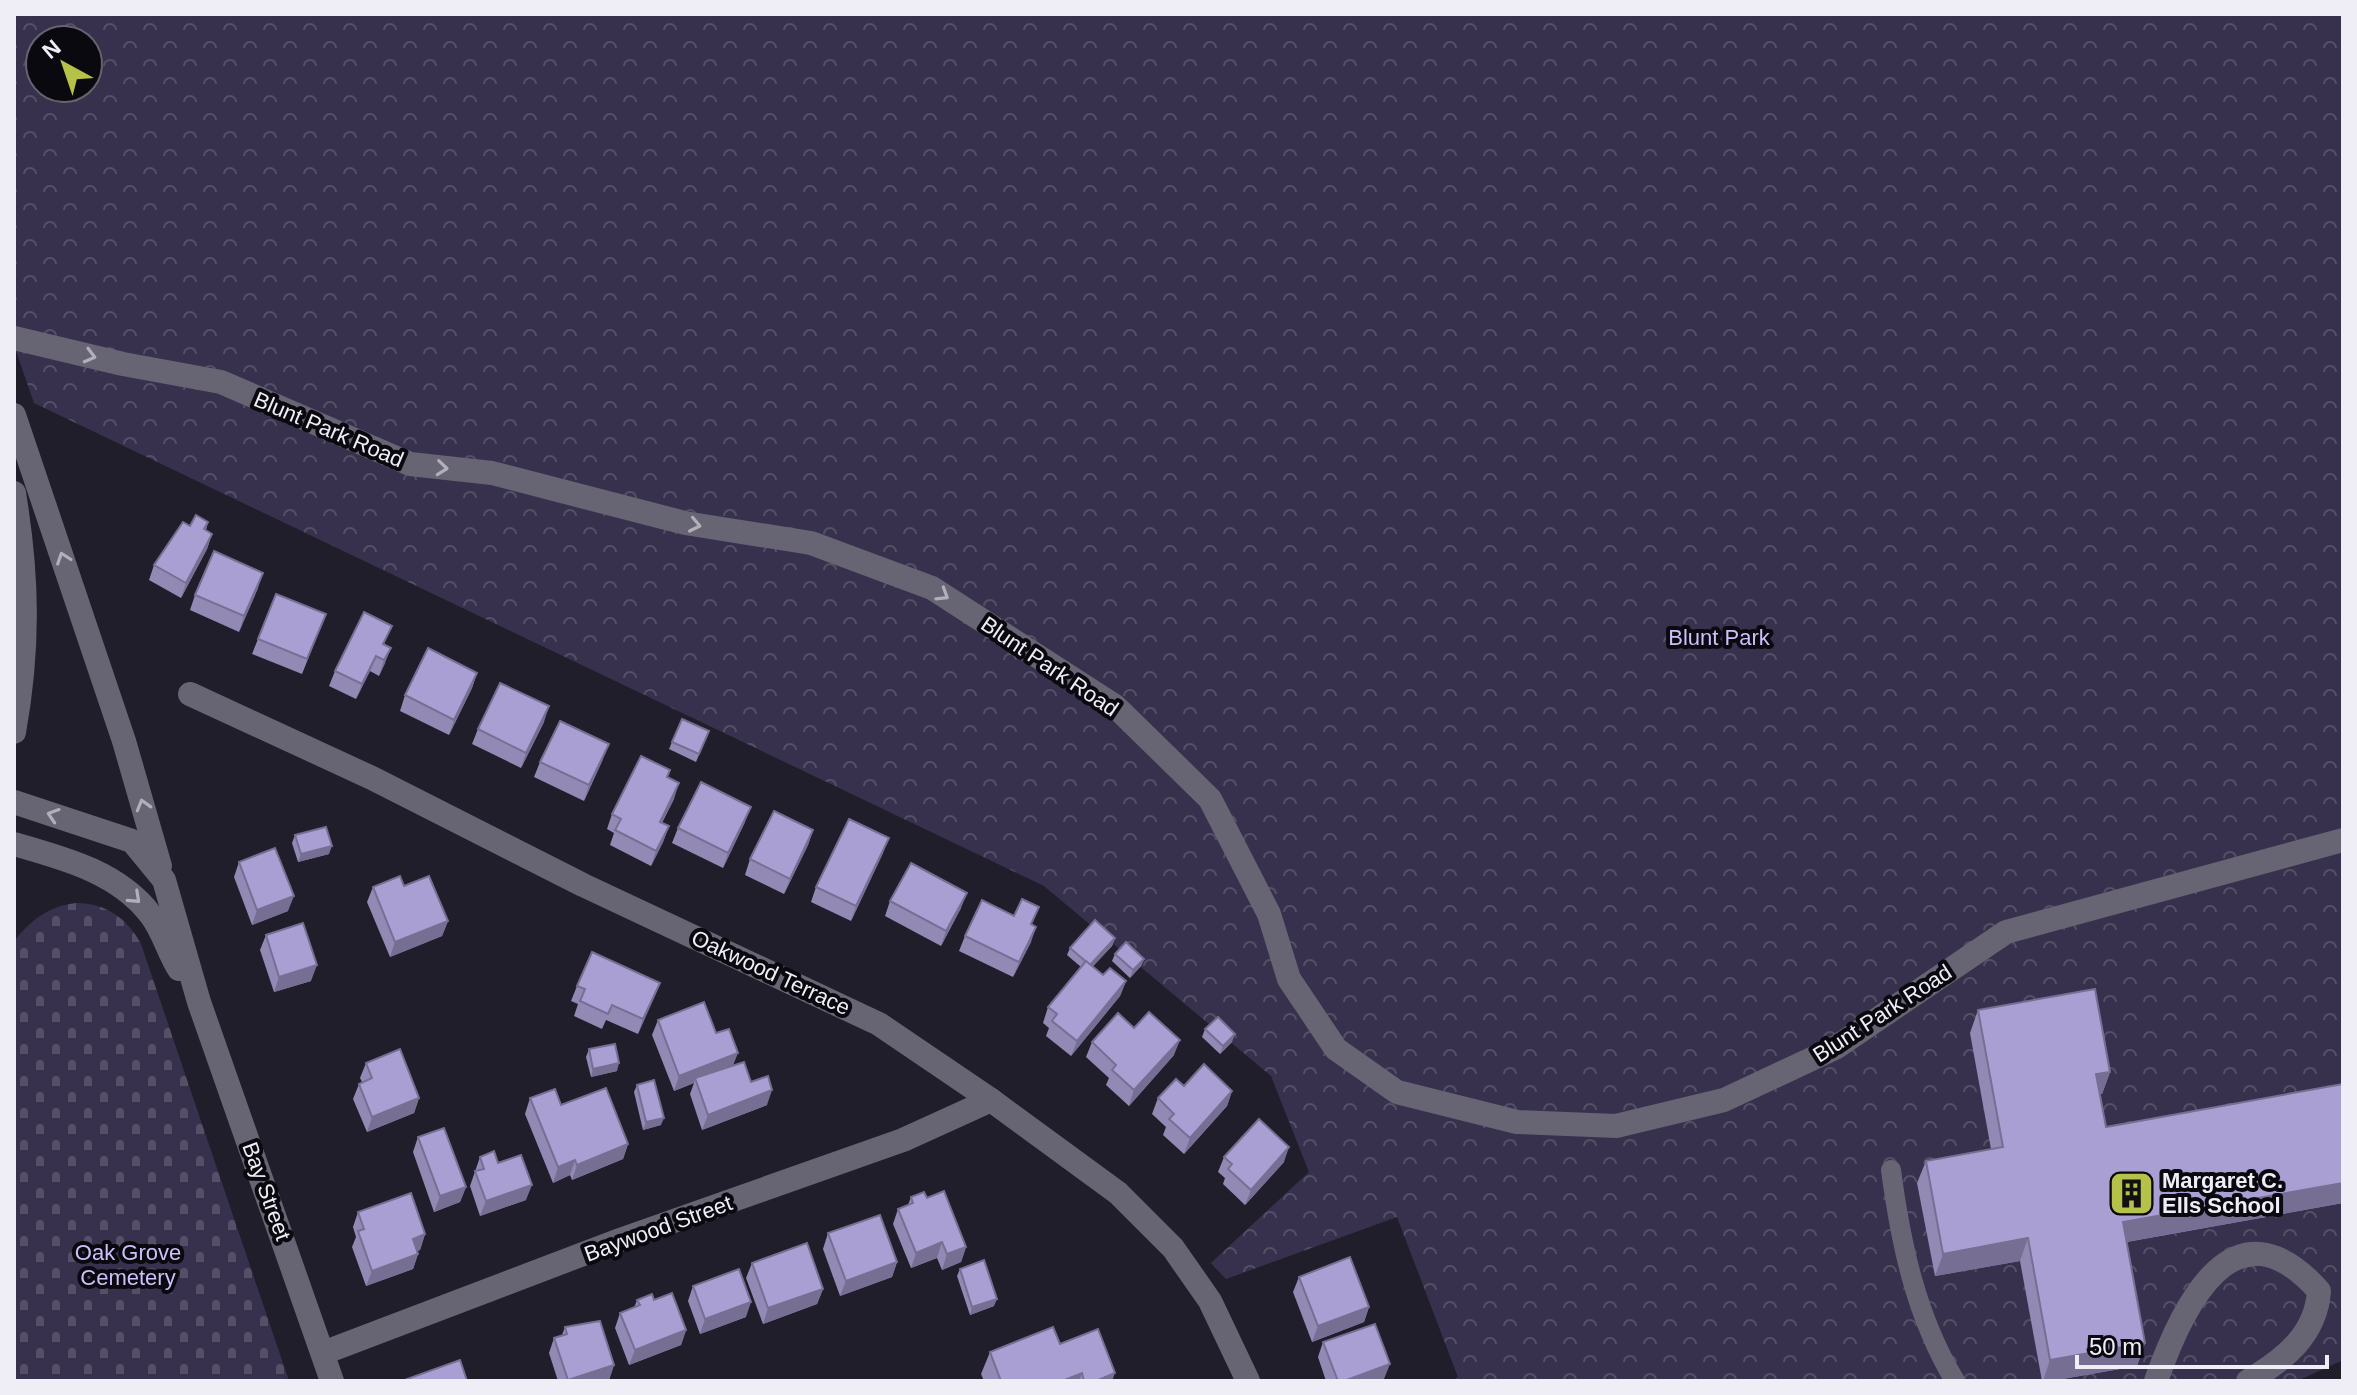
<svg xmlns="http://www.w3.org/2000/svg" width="2357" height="1395" viewBox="0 0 2357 1395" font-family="Helvetica,sans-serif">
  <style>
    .forest { fill: url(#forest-crowns); fill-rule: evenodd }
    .cemetery { fill: url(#cemetery-stones) }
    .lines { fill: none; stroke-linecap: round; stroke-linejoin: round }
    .lane { stroke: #676473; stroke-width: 20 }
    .street { stroke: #676473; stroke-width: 24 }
    .secondary { stroke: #676473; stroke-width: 24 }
    .wall { fill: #9289b5 }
    .shaded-wall { fill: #776f93 }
    .building { fill: #aa9fd2; stroke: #776f93; stroke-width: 2 }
    .oneway { stroke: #b2afbb }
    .labels { text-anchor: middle; stroke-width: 8; stroke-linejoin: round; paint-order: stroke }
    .street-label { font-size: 22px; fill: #efedf6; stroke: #0a090f }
    .park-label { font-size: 22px; fill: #ccbffa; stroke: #0a090f }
    .poi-label { font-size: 22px; font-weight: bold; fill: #efedf6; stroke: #0a090f; text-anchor: start }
  </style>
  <defs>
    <pattern id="forest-crowns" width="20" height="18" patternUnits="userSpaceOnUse" patternTransform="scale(2)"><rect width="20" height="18" fill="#38314d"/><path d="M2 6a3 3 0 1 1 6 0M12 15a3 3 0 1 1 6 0" fill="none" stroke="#554f67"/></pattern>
    <pattern id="cemetery-stones" width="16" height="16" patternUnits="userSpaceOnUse" patternTransform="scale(2)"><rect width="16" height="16" fill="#38314d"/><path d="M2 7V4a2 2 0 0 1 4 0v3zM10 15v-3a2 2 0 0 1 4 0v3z" fill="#554f67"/></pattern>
  </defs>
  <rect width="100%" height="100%" fill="#211e2b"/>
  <path class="forest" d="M14 14H2343V1360L2297 1381H1453L1458 1377 1397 1217 1226 1279 1211 1263 1309 1172 1271 1076 1044 886 34 403 14 345ZM40 40H88V88H40Z"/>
  <path class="cemetery" d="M76 903C105 903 127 918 141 944L289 1381H14V941C31 920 49 906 76 903Z"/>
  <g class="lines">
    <path class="lane" d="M1891 1170C1901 1245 1916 1316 1955 1381"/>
    <g class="street">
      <polyline points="14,338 123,364 221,382 410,464 492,473 685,523 811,543 932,588 1115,706 1210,799 1269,914 1289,979 1336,1049 1397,1092 1517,1122 1616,1126 1724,1100 1835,1048 2006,932 2343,840"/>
      <polyline points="190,694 372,778 583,885 879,1024 991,1100 1118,1193 1173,1248 1210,1301 1248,1381"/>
      <polyline points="323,1353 620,1240 903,1140 991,1100"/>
      <path d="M2156 1381C2182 1307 2234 1195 2319 1291 2316 1335 2284 1360 2248 1381"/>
    </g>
    <g class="secondary">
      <polyline points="14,415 124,741 160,866"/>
      <path d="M14 493C28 577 29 649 14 732"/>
      <polyline points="14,802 132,841 164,880 199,1002 332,1381"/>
      <path d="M14 844C63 858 118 872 150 914 163 930 168 952 179 969"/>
    </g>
  </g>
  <g class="wall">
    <polygon points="208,522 206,530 212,534 207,549 181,598 149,580 154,565 190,526"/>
    <polygon points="258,588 239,632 190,610 195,595"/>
    <polygon points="320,629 302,674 252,654 258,639"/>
    <polygon points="385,644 385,663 379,676 370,671 356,699 329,686 335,671"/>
    <polygon points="477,673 472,688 449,735 400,711 405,695"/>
    <polygon points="544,722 521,768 472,744 478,729"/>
    <polygon points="709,731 696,762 669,749 672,742"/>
    <polygon points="603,759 584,801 534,777 540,762"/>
    <polygon points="667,777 674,799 662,823 669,826 663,842 651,866 610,845 614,833 607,829 612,814"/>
    <polygon points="745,822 723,868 672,843 678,828"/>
    <polygon points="813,830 808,845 784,894 745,875 750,859"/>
    <polygon points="295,835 329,854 298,862 292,843"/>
    <polygon points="883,853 851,921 811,902 816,887"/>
    <polygon points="239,862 288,911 252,925 234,877"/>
    <polygon points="404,886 448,921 442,936 390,957 367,902 373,887"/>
    <polygon points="890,901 961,908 941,946 885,916"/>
    <polygon points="1032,925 1031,942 1013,977 959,951 965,936"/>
    <polygon points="266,935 311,981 274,992 260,950"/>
    <polygon points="1115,938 1112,946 1092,967 1103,975 1126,981 1120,996 1071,1056 1046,1036 1049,1028 1043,1023 1048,1007 1081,967 1067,955 1070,948"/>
    <polygon points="1115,954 1144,959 1141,966 1130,978 1112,961"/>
    <polygon points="660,983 638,1034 606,1020 602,1029 574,1016 578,1004 571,1001 577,986"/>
    <polygon points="1978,1010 2110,1072 2102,1094 2100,1094 2106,1127 2343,1084 2343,1203 2127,1242 2145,1343 2137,1366 2051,1381 2042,1381 2020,1261 1935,1276 1917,1183 1926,1161 1991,1149 1970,1033"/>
    <polygon points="658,1020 716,1033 733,1066 751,1082 767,1105 702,1130 690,1094 694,1083 674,1091 652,1035"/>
    <polygon points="1205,1029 1232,1042 1220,1054 1202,1037"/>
    <polygon points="1092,1042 1174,1055 1129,1106 1106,1085 1109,1078 1086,1057"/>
    <polygon points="589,1049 617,1071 591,1077 586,1057"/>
    <polygon points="366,1063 419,1098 414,1113 367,1132 353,1099 359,1084 362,1082 360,1078"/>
    <polygon points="637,1085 661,1125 643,1130 634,1092"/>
    <polygon points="1184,1086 1232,1091 1227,1106 1184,1154 1163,1135 1166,1127 1152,1114 1158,1098"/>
    <polygon points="530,1098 561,1105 628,1144 623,1159 572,1180 570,1175 553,1183 525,1114"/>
    <polygon points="418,1137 466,1187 460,1202 434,1212 413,1152"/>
    <polygon points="480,1157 498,1163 526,1200 480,1216 470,1186"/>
    <polygon points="1224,1157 1284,1162 1245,1205 1223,1184 1225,1178 1218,1172"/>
    <polygon points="911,1197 927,1198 966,1247 961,1262 942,1270 937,1258 911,1268 893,1224 898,1209 908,1205"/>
    <polygon points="358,1212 425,1234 420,1250 417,1251 418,1254 413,1269 366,1286 352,1247 356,1237 353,1227"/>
    <polygon points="828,1233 897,1262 892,1277 840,1296 823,1249"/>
    <polygon points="752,1263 823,1289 817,1304 763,1324 746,1278"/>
    <polygon points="960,1269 994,1306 970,1315 957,1276"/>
    <polygon points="1299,1277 1369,1307 1364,1322 1312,1342 1293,1292"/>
    <polygon points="693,1286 746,1317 700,1334 688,1301"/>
    <polygon points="637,1300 654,1300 686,1330 681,1345 629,1365 615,1328 620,1313 634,1308"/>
    <polygon points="565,1327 614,1365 609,1380 558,1381 549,1353 554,1338 562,1335"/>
    <polygon points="1323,1342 1384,1379 1380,1381 1326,1381 1318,1357"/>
    <polygon points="1060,1344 1112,1381 984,1381 981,1374 990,1352"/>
  </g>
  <g class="shaded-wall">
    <polygon points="212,534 207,549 181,598 186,583"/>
    <polygon points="263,573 258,588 239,632 244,616"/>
    <polygon points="391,648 385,663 379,676 384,660"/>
    <polygon points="376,656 370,671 356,699 362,684"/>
    <polygon points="477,673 472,688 449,735 454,720"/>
    <polygon points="549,706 544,722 521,768 526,753"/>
    <polygon points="609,744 603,759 584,801 589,785"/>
    <polygon points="679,783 674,799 654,837 660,822"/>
    <polygon points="751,807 745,822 723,868 728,853"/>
    <polygon points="669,826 663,842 651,866 656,851"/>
    <polygon points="813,830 808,845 784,894 790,879"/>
    <polygon points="889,838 883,853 851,921 856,906"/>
    <polygon points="332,846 329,854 298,862 301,854"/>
    <polygon points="967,893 961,908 941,946 946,931"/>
    <polygon points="294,896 288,911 252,925 257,910"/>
    <polygon points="448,921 442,936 390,957 395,942"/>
    <polygon points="1036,927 1031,942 1013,977 1019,962"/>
    <polygon points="1115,938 1112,946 1087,973 1090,965"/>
    <polygon points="1144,959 1141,966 1130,978 1133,970"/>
    <polygon points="317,965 311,981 274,992 279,977"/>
    <polygon points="1126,981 1120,996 1071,1056 1077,1041"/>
    <polygon points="660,983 654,998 638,1034 643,1019"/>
    <polygon points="1235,1034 1232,1042 1220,1054 1223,1046"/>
    <polygon points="1180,1040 1174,1055 1129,1106 1134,1090"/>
    <polygon points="738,1053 732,1068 695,1078 694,1083 674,1091 679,1076"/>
    <polygon points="619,1063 617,1071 591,1077 593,1069"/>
    <polygon points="2110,1072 2102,1094 2088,1097 2096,1074"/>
    <polygon points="772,1090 767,1105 702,1130 708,1115"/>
    <polygon points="1232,1091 1227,1106 1184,1154 1190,1138"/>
    <polygon points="419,1098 414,1113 367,1132 372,1117"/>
    <polygon points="664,1118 661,1125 643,1130 646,1122"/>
    <polygon points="628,1144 623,1159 572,1180 577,1165"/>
    <polygon points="1289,1147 1284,1162 1245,1205 1251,1190"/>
    <polygon points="575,1160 570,1175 553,1183 558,1167"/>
    <polygon points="2343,1183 2343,1203 2115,1244 2123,1222"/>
    <polygon points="532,1185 526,1200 480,1216 486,1201"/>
    <polygon points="466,1187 460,1202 434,1212 440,1196"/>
    <polygon points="425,1234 420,1250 407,1254 413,1239"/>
    <polygon points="2028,1238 2020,1261 1935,1276 1943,1254"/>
    <polygon points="942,1242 937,1258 911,1268 916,1253"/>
    <polygon points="966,1247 961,1262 942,1270 947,1254"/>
    <polygon points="418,1254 413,1269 366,1286 372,1271"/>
    <polygon points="897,1262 892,1277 840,1296 846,1281"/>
    <polygon points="823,1289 817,1304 763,1324 768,1308"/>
    <polygon points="997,1299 994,1306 970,1315 972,1307"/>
    <polygon points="751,1302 746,1317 700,1334 705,1319"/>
    <polygon points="1369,1307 1364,1322 1312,1342 1318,1326"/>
    <polygon points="686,1330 681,1345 629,1365 635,1350"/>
    <polygon points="2145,1343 2137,1366 2051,1381 2043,1381 2050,1360"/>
    <polygon points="1390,1364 1384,1379 1380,1381 1344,1381"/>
    <polygon points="614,1365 609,1380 567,1381 568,1380"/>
    <polygon points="1082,1373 1079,1381 1062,1381"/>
    <polygon points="1115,1373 1112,1381 1096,1381"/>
  </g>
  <g class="building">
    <polygon points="196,515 208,522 204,529 212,534 186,583 154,565 183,522 190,526"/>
    <polygon points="214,551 263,573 244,616 195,595"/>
    <polygon points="276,594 326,614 307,659 258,639"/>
    <polygon points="364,612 392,626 383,644 391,648 384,660 376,656 362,684 335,671"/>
    <polygon points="428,648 477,673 454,720 405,695"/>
    <polygon points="500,683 549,706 526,753 478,729"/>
    <polygon points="682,719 709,731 699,754 672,742"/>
    <polygon points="560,721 609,744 589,785 540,762"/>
    <polygon points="641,756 670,770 667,777 679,783 660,822 669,826 656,851 615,830 621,819 612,814"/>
    <polygon points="701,782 751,807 728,853 678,828"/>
    <polygon points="774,811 813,830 790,879 750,859"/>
    <polygon points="849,819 889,838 856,906 816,887"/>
    <polygon points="326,827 332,846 301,854 295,835"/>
    <polygon points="275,848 294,896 257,910 239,862"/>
    <polygon points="911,863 967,893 946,931 890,901"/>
    <polygon points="400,876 404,886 429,876 448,921 395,942 373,887"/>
    <polygon points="1022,899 1039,907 1031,924 1036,927 1019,962 965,936 982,900 1014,916"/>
    <polygon points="1095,920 1115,938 1090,965 1070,948"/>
    <polygon points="303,923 317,965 279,977 266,935"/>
    <polygon points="1126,942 1144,959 1133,970 1115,954"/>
    <polygon points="592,952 660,983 643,1019 612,1005 608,1014 580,1001 585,989 577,986"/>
    <polygon points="1086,961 1103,975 1110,968 1126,981 1077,1041 1052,1021 1057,1014 1048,1007"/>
    <polygon points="2095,989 2110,1072 2096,1074 2106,1127 2343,1084 2343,1183 2123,1222 2145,1343 2050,1360 2028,1238 1943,1254 1926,1161 2003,1147 1978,1010"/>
    <polygon points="704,1002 716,1033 729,1029 738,1053 679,1076 658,1020"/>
    <polygon points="1149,1012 1180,1040 1134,1090 1112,1070 1116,1065 1092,1042 1118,1013 1134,1028"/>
    <polygon points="1218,1017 1235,1034 1223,1046 1205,1029"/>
    <polygon points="615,1044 619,1063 593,1069 589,1049"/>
    <polygon points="400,1049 419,1098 372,1117 359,1084 372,1078 366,1063"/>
    <polygon points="744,1062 751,1082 768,1076 772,1090 708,1115 695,1078"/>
    <polygon points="1204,1064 1232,1091 1190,1138 1169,1119 1174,1114 1158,1098 1176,1079 1184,1086"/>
    <polygon points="654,1080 664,1118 646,1122 637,1085"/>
    <polygon points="606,1088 628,1144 577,1165 575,1160 558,1167 530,1098 555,1089 561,1105"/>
    <polygon points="1259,1119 1289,1147 1251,1190 1228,1169 1232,1164 1224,1157"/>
    <polygon points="444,1128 466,1187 440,1196 418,1137"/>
    <polygon points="494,1151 498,1163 521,1155 532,1185 486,1201 475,1171 484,1169 480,1157"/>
    <polygon points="944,1191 966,1247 947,1254 942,1242 916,1253 898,1209 913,1203 911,1197 924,1192 927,1198"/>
    <polygon points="411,1193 425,1234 413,1239 418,1254 372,1271 358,1231 364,1229 358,1212"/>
    <polygon points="880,1215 897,1262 846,1281 828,1233"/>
    <polygon points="807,1243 823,1289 768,1308 752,1263"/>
    <polygon points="1350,1257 1369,1307 1318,1326 1299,1277"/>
    <polygon points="984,1260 997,1299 972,1307 960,1269"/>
    <polygon points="739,1269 751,1302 705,1319 693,1286"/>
    <polygon points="672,1293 686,1330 635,1350 620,1313 640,1305 637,1300 652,1294 654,1300"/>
    <polygon points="600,1321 614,1365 568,1380 554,1338 567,1334 565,1327"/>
    <polygon points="1375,1324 1390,1364 1344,1381 1338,1381 1323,1342"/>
    <polygon points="1053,1327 1060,1344 1098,1329 1115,1373 1096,1381 1084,1381 1082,1373 1062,1381 1001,1381 990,1352"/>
    <polygon points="460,1360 467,1381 408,1381 407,1379"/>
  </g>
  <defs><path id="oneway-chevron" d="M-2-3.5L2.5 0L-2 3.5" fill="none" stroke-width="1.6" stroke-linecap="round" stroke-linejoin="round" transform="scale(2)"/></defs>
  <g class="oneway">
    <use href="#oneway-chevron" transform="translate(90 356) rotate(15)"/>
    <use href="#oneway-chevron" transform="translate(442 468) rotate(6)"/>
    <use href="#oneway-chevron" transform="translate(695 525) rotate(12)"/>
    <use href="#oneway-chevron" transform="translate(63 558) rotate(-109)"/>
    <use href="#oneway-chevron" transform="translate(943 595) rotate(32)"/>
    <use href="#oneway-chevron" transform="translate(143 805) rotate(-106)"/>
    <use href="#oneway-chevron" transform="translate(53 815) rotate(-162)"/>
    <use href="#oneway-chevron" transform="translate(135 898) rotate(43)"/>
  </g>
  <defs>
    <symbol id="building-square" viewBox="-11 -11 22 22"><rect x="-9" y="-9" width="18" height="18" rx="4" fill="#b6c149" stroke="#0a090f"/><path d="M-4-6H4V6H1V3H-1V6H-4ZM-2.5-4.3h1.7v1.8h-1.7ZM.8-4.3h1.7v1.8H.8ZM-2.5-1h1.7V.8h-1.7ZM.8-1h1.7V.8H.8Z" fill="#111"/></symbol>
  </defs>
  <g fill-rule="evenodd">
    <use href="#building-square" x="2106" y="1168" width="51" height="51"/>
  </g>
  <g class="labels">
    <g class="street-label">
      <text transform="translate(329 429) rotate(23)" y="8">Blunt Park Road</text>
      <text transform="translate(1050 666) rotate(34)" y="8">Blunt Park Road</text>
      <text transform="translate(771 972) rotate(25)" y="8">Oakwood Terrace</text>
      <text transform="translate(1882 1013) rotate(-33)" y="8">Blunt Park Road</text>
      <text transform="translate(267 1191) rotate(70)" y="8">Bay Street</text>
      <text transform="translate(658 1228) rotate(-20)" y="8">Baywood Street</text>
    </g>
    <g class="park-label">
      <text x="1719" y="645">Blunt Park</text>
      <text x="128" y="1260">Oak Grove<tspan x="128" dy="25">Cemetery</tspan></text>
    </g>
    <g class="poi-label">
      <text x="2162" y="1188">Margaret C.<tspan x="2162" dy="25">Ells School</tspan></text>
    </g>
  </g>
  <rect width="2357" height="1395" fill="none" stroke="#efedf6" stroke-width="32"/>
  <g transform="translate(64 64) rotate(320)"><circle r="38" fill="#0a090f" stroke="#66646b" stroke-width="2"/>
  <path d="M0-6L14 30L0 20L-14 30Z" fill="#b6c149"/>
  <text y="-12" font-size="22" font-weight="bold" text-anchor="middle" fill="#efedf6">N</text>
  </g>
  <path d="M2077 1355v12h250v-12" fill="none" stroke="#efedf6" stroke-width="4"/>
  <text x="2089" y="1355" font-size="24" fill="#efedf6" stroke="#0a090f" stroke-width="6" paint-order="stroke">50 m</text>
</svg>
